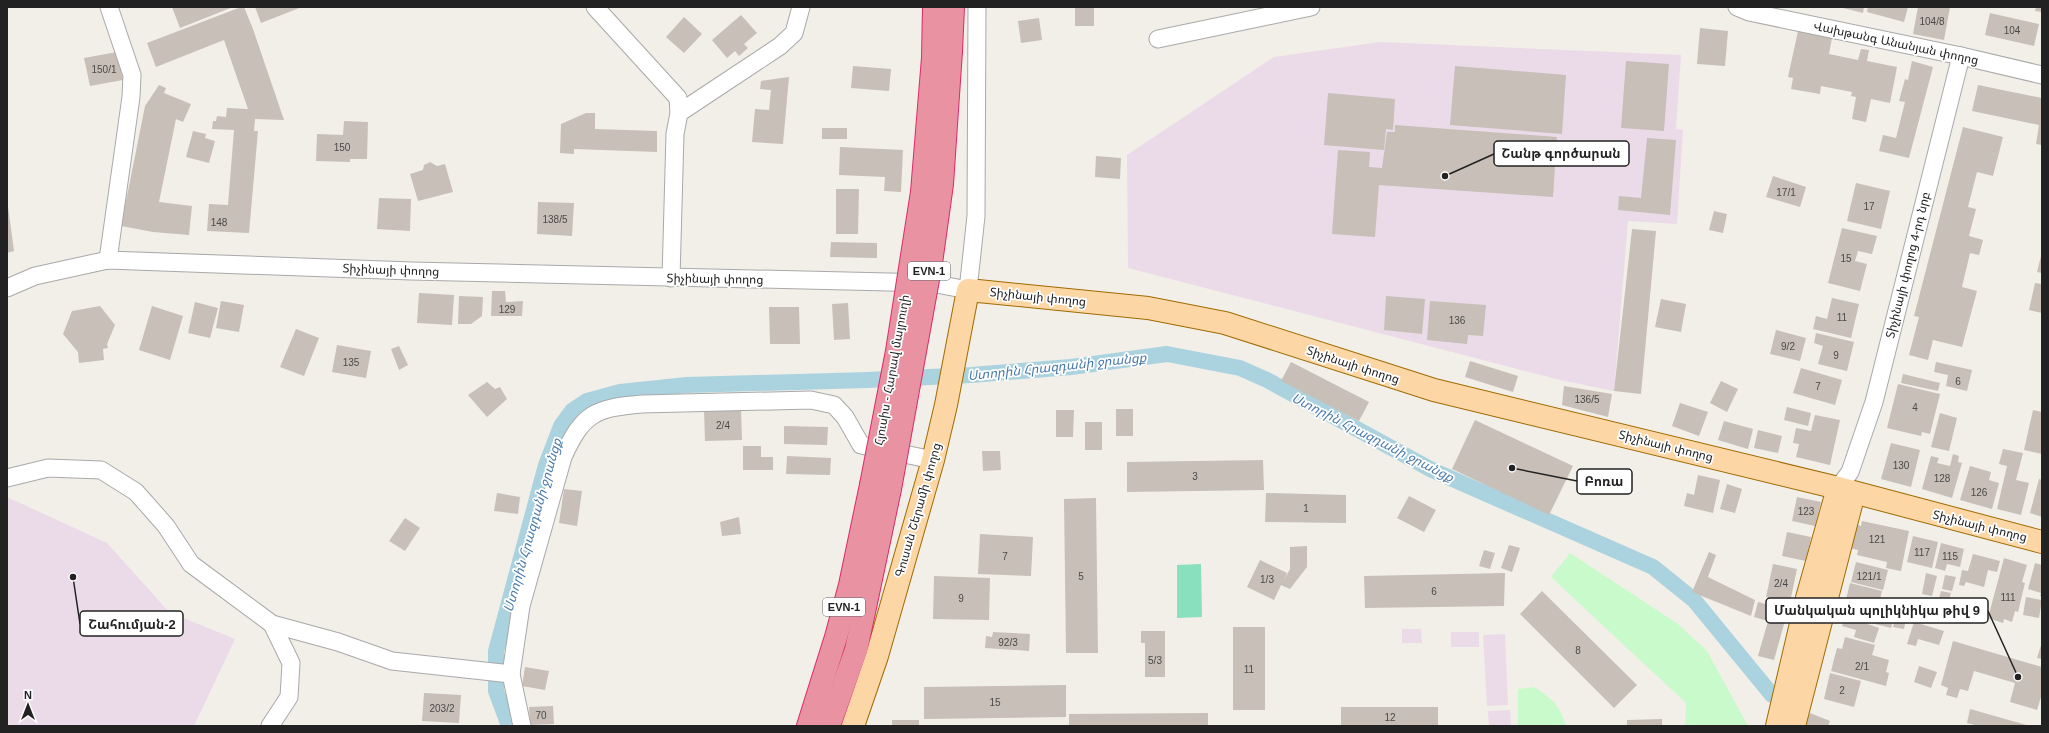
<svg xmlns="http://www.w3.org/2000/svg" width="2049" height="733" viewBox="0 0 2049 733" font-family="Arial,'Noto Sans Armenian',sans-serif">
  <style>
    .industrial { fill: #ebdbe8 }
    .park { fill: #c8facc }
    .pitch { fill: #88e0be }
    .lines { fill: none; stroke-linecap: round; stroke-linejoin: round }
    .canal { stroke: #aad3df; stroke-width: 16 }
    .building { fill: #c7bfb8 }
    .minor-casing { stroke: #a9a9a9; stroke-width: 19 }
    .major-casing { stroke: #a06b00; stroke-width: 24 }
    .highway-casing { stroke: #dc2a67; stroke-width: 24 }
    .minor { stroke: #fff; stroke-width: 17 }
    .major { stroke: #fcd6a4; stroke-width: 22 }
    .highway { stroke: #e892a2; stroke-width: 22 }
    .highway-bridge-casing { stroke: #dc2a67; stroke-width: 24; stroke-linecap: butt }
    .highway-bridge { stroke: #e892a2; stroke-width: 22 }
    .labels { text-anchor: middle; stroke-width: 3.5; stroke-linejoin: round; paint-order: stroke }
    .number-label { font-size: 10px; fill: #4b4948 }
    .shield { fill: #fff; stroke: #646464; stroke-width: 1 }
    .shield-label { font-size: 11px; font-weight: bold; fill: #222 }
    .street-label { font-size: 12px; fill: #222; stroke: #fff }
    .water-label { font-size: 13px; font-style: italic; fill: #4a7aab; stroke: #fff }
    .leader { fill: none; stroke: #222; stroke-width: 1.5 }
    .callout-dot { fill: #222; stroke: #fff; stroke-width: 1.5 }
    .callout { fill: #fff; stroke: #222; stroke-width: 1.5 }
    .callout-label { font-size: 13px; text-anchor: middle; font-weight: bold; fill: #222 }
  </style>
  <rect width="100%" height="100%" fill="#f2efe9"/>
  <g class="industrial">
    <polygon points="1380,42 1681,55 1676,129 1683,130 1677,224 1628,221 1614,391 1560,380 1128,268 1127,155 1274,57"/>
    <polygon points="7,497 107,543 169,612 235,639 194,726 7,726"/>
    <polygon points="1402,629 1421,629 1422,643 1402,643"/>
    <rect x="1451" y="632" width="28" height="15"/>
    <polygon points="1505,634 1508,705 1487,706 1483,635"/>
    <polygon points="1510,710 1511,726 1489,726 1488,711"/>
  </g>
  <g class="park">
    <polygon points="1570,553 1678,624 1707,651 1748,726 1685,726 1686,703 1551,577"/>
    <path d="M1534 687C1552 698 1560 706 1566 726H1518V689Z"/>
  </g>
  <polygon class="pitch" points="1201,564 1202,617 1177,618 1177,565"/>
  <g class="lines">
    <polyline class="canal" points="509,726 496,691 496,651 546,465 561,426 572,411 587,401 620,392 687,385 867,380 971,375 1071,367 1167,354 1240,368 1267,380 1432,470 1653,567 1694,600 1772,695"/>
  </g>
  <g class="building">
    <polygon points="172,7 233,7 180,28"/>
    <polygon points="241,7 244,7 253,29 284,120 255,119 254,131 258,131 249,233 207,231 209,204 228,205 234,130 212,129 213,121 216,121 217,116 226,117 227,108 248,109 224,40 156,67 147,43"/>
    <polygon points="255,7 302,7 261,23"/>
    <polygon points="1075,7 1094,8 1094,26 1075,26"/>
    <polygon points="1839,7 1864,7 1863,13"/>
    <polygon points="1868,7 1908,7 1904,22 1867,12"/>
    <polygon points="1918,7 1950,7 1944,40 1913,34"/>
    <polygon points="2036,7 2042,7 2042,12 2035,11"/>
    <polygon points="1990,13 2039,24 2034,46 1985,35"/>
    <polygon points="741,15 757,33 744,44 748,48 739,56 735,51 727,58 712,40"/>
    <polygon points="684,17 702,34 684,53 666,37"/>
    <polygon points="1039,18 1042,40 1021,43 1018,21"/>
    <polygon points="1700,28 1728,31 1725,66 1697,64"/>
    <polygon points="1798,31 1832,38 1829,54 1858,60 1861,49 1869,50 1867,61 1897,67 1890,103 1871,99 1866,122 1852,119 1856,97 1851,96 1852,92 1821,86 1820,94 1791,89 1793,78 1788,77"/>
    <polygon points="117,52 123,80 90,86 84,58"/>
    <polygon points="1626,61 1669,64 1664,131 1621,128"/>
    <polygon points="1912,61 1933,67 1909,158 1879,151 1883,135 1896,138 1905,102 1899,101 1905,79 1908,80"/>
    <polygon points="853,66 891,69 889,91 851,88"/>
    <polygon points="1455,66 1566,75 1562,134 1450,125"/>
    <polygon points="789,77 783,144 752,142 755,109 769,110 771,90 760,89 761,81"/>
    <polygon points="159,85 166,88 164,93 191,104 183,122 176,119 159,202 192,206 189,235 153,232 121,226 145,106"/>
    <polygon points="1978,85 2042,98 2042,145 2036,144 2039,125 1972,111"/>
    <polygon points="1328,93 1395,99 1393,130 1386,129 1384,150 1324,145"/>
    <polygon points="586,113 595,113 595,129 657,131 657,152 574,149 574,154 560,153 561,124"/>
    <polygon points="344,121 368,122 367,159 350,159 350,162 316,161 317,134 343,135"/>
    <polygon points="1395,125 1557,137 1553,197 1379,185 1375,237 1332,234 1338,150 1370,152 1369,167 1382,168 1387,132 1395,132"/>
    <polygon points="1963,127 2003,137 1993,176 1977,172 1968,207 1976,209 1969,236 1983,240 1979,255 1970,253 1962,287 1977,291 1962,347 1933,340 1928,360 1909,355 1919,317 1914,316"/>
    <rect x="822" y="128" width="25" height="11"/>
    <polygon points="193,131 206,134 205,138 215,141 209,163 186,157"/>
    <polygon points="1647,138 1676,140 1670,215 1618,210 1619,196 1641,198"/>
    <polygon points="840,147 903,150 901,192 884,191 885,177 839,175"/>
    <polygon points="1096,156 1121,158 1120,179 1095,177"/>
    <polygon points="430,162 437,166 445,164 453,192 418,201 410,174 423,170 424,165"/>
    <polygon points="1773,176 1806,187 1800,207 1766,197"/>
    <polygon points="1856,183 1890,191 1881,229 1847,221"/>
    <polygon points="836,189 859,189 858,234 836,234"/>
    <polygon points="379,198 411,199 410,231 377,229"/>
    <polygon points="7,199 14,251 7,253"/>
    <polygon points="538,202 574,203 572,236 537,234"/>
    <polygon points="1714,211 1727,214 1723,233 1709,230"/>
    <polygon points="1842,228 1877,236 1872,254 1858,251 1855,261 1867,264 1860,291 1828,283"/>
    <polygon points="1632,229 1656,231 1641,394 1614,391"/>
    <polygon points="831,242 877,243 877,258 830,257"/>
    <polygon points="2042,252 2042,273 2037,272"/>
    <polygon points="2035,283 2042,284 2042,313 2029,310"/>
    <polygon points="492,291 505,291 506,302 523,301 522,316 491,316"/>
    <polygon points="419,293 454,295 452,325 417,323"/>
    <polygon points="459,296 483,297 482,316 471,324 458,324"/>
    <polygon points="1386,296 1425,299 1422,334 1384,330"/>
    <polygon points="1832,298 1859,304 1851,338 1813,329 1816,316 1827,319"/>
    <polygon points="1661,299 1686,304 1681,332 1655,327"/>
    <polygon points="221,301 244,305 239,332 216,328"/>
    <polygon points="1430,301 1486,305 1483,336 1468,335 1467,344 1427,340"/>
    <polygon points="195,302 218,308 210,338 188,333"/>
    <polygon points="848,303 850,339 834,340 832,304"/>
    <polygon points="100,306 115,325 107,344 108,348 103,349 104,360 79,363 78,352 63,334 72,311"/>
    <polygon points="152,306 183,316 170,360 139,350"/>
    <polygon points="769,307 799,307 800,344 770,344"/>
    <polygon points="296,329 319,338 304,376 280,367"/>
    <polygon points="1776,330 1806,338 1800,361 1770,354"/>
    <polygon points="1816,333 1854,342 1847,371 1818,364 1823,346 1814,343"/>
    <polygon points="337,345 371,351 366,378 332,372"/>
    <polygon points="399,346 408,365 399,370 391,349"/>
    <polygon points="1470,361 1518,376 1513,392 1465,377"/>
    <polygon points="1291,362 1369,402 1359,421 1281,381"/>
    <polygon points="1936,362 1972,370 1967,391 1946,386 1948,375 1934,372"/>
    <polygon points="1801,368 1842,380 1835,405 1793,393"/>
    <polygon points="1903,374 1940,383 1938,391 1901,383"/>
    <polygon points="1721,381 1738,389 1727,412 1710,403"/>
    <polygon points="487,382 495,389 500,387 507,399 487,417 468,395"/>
    <polygon points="1898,384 1940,394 1930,434 1922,432 1921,436 1887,428"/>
    <polygon points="1564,386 1612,394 1608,417 1562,405"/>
    <polygon points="1680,403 1708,412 1699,436 1672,426"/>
    <polygon points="1787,407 1811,413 1808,426 1784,420"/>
    <polygon points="741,409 742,440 705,441 704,410"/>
    <rect x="1116" y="409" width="17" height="27"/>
    <polygon points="1056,410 1074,410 1073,437 1056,437"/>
    <polygon points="2033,410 2042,412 2042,454 2024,450"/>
    <polygon points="1940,413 1957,418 1949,451 1931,447"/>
    <polygon points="1815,415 1840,420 1830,465 1796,457 1799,444 1793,443 1796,428 1811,431"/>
    <polygon points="1475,420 1573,466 1549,515 1452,469"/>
    <polygon points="1724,421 1753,429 1748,449 1718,440"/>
    <rect x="1085" y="422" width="17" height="28"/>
    <polygon points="784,426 828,427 827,445 784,444"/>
    <polygon points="1758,430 1782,436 1778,453 1754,448"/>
    <polygon points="1891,443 1920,450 1911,487 1881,479"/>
    <polygon points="743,446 761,446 761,457 773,457 773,470 743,470"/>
    <polygon points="2003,449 2023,453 2016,480 2029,483 2021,515 1997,509 2007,466 1999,464"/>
    <polygon points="982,451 1000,451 1001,470 983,471"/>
    <polygon points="1953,454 1959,456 1958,462 1962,463 1952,498 1922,489 1931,456 1939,458 1937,463 1950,466"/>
    <polygon points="787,456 831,458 830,475 786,474"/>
    <polygon points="1263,460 1264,490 1127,492 1127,462"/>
    <polygon points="1970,466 1991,472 1989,480 1999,483 1992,509 1960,500"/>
    <polygon points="1698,475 1720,480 1713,513 1684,506 1687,493 1694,495"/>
    <polygon points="2039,479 2042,480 2042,517 2030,513"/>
    <polygon points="1727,484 1742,489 1735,513 1720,509"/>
    <polygon points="564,489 582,491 577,526 559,523"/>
    <polygon points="497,493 520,497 518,514 494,511"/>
    <polygon points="1266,493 1346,495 1346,523 1265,522"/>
    <polygon points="1409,496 1436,510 1424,532 1397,518"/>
    <polygon points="1797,497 1821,502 1815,526 1792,521"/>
    <polygon points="1096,498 1098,653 1066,653 1064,499"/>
    <polygon points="739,517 741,534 722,536 720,522"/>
    <polygon points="405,518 420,528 405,551 389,541"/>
    <polygon points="1862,521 1909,531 1901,571 1886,568 1887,562 1857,555 1858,550 1845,547 1850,523 1861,526"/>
    <polygon points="1787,532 1811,537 1806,561 1782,556"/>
    <polygon points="980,534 1033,537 1031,576 978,574"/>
    <polygon points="1913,536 1938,542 1932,568 1907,562"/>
    <polygon points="1941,543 1964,549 1960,567 1947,564 1945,571 1935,568"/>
    <polygon points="1509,545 1520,548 1512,572 1501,568"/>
    <polygon points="1307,546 1307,567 1290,589 1281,585 1274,600 1247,587 1260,560 1287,573 1284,580 1290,569 1290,547"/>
    <polygon points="1484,550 1495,553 1490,569 1479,566"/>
    <polygon points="1709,552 1716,555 1708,577 1755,600 1751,616 1692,592"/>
    <polygon points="1973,554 2000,561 1997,572 1988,570 1984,587 1966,582 1964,586 1959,585 1962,570 1968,571"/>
    <polygon points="2004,558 2027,565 2022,582 2025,583 2018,612 2015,611 2012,622 2004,619 2003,623 1988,618"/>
    <polygon points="1856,562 1888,570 1883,590 1851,582"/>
    <polygon points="2035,563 2042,565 2042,597 2040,596 2041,593 2028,589"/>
    <polygon points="1773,564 1797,569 1790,602 1766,597"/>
    <polygon points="1505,573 1504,606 1365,608 1364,576"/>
    <polygon points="1926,573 1937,576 1932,596 1922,594"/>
    <polygon points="1945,575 1956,577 1952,591 1942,589"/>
    <polygon points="934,576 990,578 989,620 933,619"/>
    <polygon points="1850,583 1882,591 1877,612 1845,604"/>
    <polygon points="1542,591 1637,685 1614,708 1520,614"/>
    <polygon points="1941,591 1951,593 1945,615 1948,615 1946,621 1934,618"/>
    <polygon points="2026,597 2042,600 2039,618 2023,615"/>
    <polygon points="1758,602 1788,610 1774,660 1758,656 1768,621 1754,617"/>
    <polygon points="1860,609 1894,617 1891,628 1863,621"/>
    <polygon points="1845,616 1879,628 1874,643 1854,637 1856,630 1842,626"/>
    <polygon points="1896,616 1906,619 1904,629 1893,627"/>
    <polygon points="1914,622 1944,631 1939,645 1918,639 1916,646 1907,644"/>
    <rect x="1233" y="627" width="32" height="83"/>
    <polygon points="1141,631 1165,631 1165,677 1145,677 1145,643 1141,643"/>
    <polygon points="993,632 1030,634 1029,651 985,648 986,636 992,637"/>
    <polygon points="1845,637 1875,645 1872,655 1889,660 1886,672 1889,673 1886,686 1831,671 1837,648 1842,649"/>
    <polygon points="1953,641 2042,667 2042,694 2037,710 2010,702 2015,683 1974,671 1968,691 1960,689 1957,698 1946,695 1948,688 1941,685"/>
    <polygon points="2042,642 2042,659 2037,658"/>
    <polygon points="1919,666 1937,672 1931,688 1914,682"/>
    <polygon points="525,667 549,671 545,690 522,686"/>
    <polygon points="1830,673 1861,681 1854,707 1824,699"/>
    <polygon points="1066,685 1066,717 924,719 924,687"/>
    <polygon points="424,693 461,695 459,723 422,721"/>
    <polygon points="553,706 554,724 530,725 529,707"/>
    <rect x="1341" y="707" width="97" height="19"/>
    <polygon points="1970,709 2030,726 1979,726 1967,723"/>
    <polygon points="1208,713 1208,726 1069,726 1069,714"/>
    <polygon points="1810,713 1830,721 1828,726 1804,726"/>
    <polygon points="1662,719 1662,726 1627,726 1627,720"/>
    <rect x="892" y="720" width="27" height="6"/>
  </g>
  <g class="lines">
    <defs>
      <g id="minor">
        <polyline points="595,7 678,98 679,113"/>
        <polyline points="1737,7 1749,12 1961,56 2042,75"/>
        <polyline points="1158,39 1311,7"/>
        <polyline points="108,260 131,97 132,75 109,7"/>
        <polyline points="671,278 675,134 679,113 780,46 794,33 801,7"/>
        <polyline points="7,288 35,276 108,260 411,271 931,283 968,290 976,216 977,7"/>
        <polyline points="7,478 48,468 101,470 136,492 166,526 191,564 272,624 338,642 392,661 511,674 522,726"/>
        <polyline points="1838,488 1850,472 1874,402 1961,56"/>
        <path d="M511 674 521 606 563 457C583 413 595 408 642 404L811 400 834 405 845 417 861 445 933 460"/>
        <polyline points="270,726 289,697 291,663 272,624"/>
      </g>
      <g id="major">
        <polyline points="853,726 877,656 933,460 946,405 968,290 1148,308 1225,323 1434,390 1838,488 2042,542"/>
        <polyline points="1777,726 1807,598 1838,488"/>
        <polyline points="1794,726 1854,493"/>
      </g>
      <g id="highway">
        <polyline points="951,51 953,7"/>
        <polyline points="933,58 934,7"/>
        <polyline points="808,726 836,637 850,585 871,485"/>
        <polyline points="829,726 856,650 890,489"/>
      </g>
    </defs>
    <use href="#minor" class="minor-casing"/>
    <use href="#major" class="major-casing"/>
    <use href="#highway" class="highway-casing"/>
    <use href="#minor" class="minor"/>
    <use href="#major" class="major"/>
    <use href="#highway" class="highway"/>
    <defs>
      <g id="highway-bridge">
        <polyline points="871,485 897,351 922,192 933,58"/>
        <polyline points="890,489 931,263 942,184 951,51"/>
      </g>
    </defs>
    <use href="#highway-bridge" class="highway-bridge-casing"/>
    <use href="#highway-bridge" class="highway-bridge"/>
  </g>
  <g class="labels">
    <g class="number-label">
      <text x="1932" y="25">104/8</text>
      <text x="2012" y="34">104</text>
      <text x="104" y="73">150/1</text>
      <text x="342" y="151">150</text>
      <text x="1786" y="196">17/1</text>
      <text x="1869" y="210">17</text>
      <text x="555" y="223">138/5</text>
      <text x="219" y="226">148</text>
      <text x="1846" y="262">15</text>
      <text x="507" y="313">129</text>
      <text x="1842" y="321">11</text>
      <text x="1457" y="324">136</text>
      <text x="1788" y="350">9/2</text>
      <text x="1836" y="359">9</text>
      <text x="351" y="366">135</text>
      <text x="1958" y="385">6</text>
      <text x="1818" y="390">7</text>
      <text x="1587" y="403">136/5</text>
      <text x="1915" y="411">4</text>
      <text x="723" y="429">2/4</text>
      <text x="1901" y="469">130</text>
      <text x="1195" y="480">3</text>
      <text x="1942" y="482">128</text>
      <text x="1979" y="496">126</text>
      <text x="1306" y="512">1</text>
      <text x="1806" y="515">123</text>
      <text x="1877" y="543">121</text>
      <text x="1922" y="556">117</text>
      <text x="1005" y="560">7</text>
      <text x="1950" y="560">115</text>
      <text x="1081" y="580">5</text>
      <text x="1869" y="580">121/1</text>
      <text x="1267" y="583">1/3</text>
      <text x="1781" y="587">2/4</text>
      <text x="1434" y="595">6</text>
      <text x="2008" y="601">111</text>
      <text x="961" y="602">9</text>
      <text x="1008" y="646">92/3</text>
      <text x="1578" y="654">8</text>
      <text x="1155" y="664">5/3</text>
      <text x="1862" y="670">2/1</text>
      <text x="1249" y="673">11</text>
      <text x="1842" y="694">2</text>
      <text x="995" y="706">15</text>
      <text x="442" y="712">203/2</text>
      <text x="541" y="719">70</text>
      <text x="1390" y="721">12</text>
    </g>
    <g class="shield">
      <rect x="908" y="262" width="42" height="18" rx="3"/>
      <rect x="823" y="598" width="42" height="18" rx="3"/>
    </g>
    <g class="shield-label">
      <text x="929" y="275">EVN-1</text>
      <text x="844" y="611">EVN-1</text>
    </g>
    <g class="street-label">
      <text transform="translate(1896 43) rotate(12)" y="4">Վախթանգ Անանյան փողոց</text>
      <text transform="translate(1908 265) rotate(-76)" y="4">Տիչինայի փողոց 4-րդ նրբ</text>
      <text transform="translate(391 270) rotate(2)" y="4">Տիչինայի փողոց</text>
      <text transform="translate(715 279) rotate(1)" y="4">Տիչինայի փողոց</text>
      <text transform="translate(1038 297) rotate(6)" y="4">Տիչինայի փողոց</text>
      <text transform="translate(1353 365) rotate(18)" y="4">Տիչինայի փողոց</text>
      <text transform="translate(892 370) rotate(-80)" y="4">Հյուսիս - Հարավ մայրուղի</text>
      <text transform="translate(1666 446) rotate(14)" y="4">Տիչինայի փողոց</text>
      <text transform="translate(918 510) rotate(-74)" y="4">Գուսան Շերամի փողոց</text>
      <text transform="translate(1980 526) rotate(14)" y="4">Տիչինայի փողոց</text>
    </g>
    <g class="water-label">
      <text transform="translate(1057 366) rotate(-6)" y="5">Ստորին Հրազդանի ջրանցք</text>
      <text transform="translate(1373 437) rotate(27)" y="5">Ստորին Հրազդանի ջրանցք</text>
      <text transform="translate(532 525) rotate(-74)" y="5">Ստորին Հրազդանի ջրանցք</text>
    </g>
  </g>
  <path class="leader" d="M1445 176L1494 154M1512 468L1577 481M2018 677L1988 611M73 577L80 624"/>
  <g class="callout-dot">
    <circle cx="1445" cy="176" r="4"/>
    <circle cx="1512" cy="468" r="4"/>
    <circle cx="2018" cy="677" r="4"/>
    <circle cx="73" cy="577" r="4"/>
  </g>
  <g class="callout">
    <rect x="1494" y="141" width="135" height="25" rx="4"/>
    <rect x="1577" y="469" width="55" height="25" rx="4"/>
    <rect x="1766" y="598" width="222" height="25" rx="4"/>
    <rect x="80" y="611" width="103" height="25" rx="4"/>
  </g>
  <g class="callout-label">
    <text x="1561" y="158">Շանթ գործարան</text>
    <text x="1604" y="486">Բոռա</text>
    <text x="1877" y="615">Մանկական պոլիկնիկա թիվ 9</text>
    <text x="132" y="629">Շահումյան-2</text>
  </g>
  <rect width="2049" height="733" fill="none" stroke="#222222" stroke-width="16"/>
  <g transform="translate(28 705)" stroke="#ffffff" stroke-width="3" paint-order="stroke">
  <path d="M0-3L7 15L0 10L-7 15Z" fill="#222222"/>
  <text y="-6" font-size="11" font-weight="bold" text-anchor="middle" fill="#222222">N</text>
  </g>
</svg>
